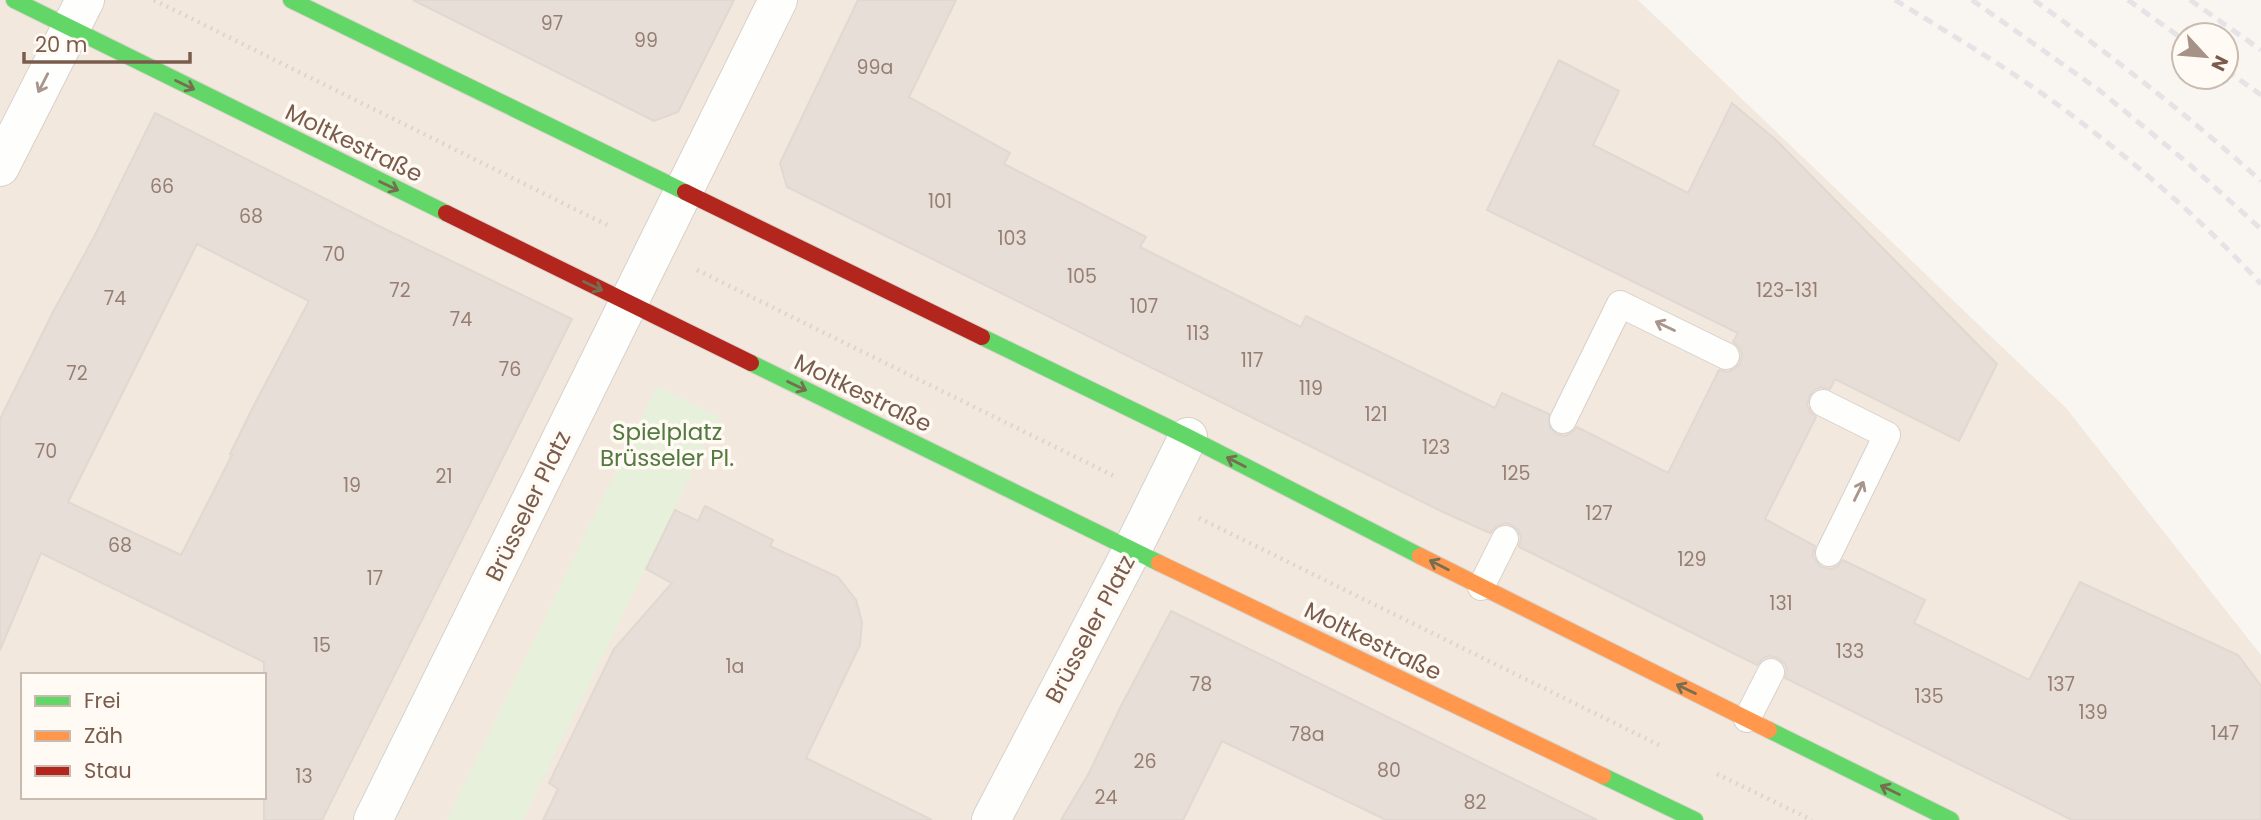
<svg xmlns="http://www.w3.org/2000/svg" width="2261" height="820" viewBox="0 0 2261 820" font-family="Poppins,sans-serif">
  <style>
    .residential { fill: #f2e8de; fill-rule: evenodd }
    .green { fill: #e7f0db }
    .building { fill: #e6ded7; stroke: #e2d8d2; stroke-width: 2; fill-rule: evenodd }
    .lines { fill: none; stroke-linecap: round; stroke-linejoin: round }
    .lane-casing { stroke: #d7d1cb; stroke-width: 28 }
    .street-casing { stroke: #d7d1cb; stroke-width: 40 }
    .fast-casing { stroke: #d9d2cb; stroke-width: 18 }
    .slow-casing { stroke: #d9d2cb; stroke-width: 18 }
    .jam-casing { stroke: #d9d2cb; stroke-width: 18 }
    .path { stroke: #dcd5d0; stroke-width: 4.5; stroke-dasharray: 2 5; stroke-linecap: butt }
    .lane { stroke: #fefefd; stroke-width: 26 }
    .street { stroke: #fefefd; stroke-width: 38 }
    .fast { stroke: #63d668; stroke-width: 16 }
    .slow { stroke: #ff974d; stroke-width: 16 }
    .jam { stroke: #b3261e; stroke-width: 16 }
    .rail { stroke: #e6e3e7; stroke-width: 5; stroke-dasharray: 10 7; stroke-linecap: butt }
    .oneway { stroke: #a8958b }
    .oneway2 { stroke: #776e51 }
    .labels { text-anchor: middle; stroke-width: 7; stroke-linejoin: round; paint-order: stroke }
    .number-label { font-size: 19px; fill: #977e72 }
    .street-label { font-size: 23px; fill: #7a5c4d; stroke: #fffaf3 }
    .park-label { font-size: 23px; fill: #537a41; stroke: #fffaf3 }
  </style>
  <rect width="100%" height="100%" fill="#f9f5f0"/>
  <path class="residential" d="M0 0H1638L2066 408 2261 655V820H0ZM23 675H264V797H23Z"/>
  <polygon class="green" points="657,386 719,417 523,820 447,820"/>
  <g class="building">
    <polygon points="413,0 734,0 678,112 654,121"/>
    <polygon points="858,0 956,0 909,97 1010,153 1004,164 1146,237 1140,247 1301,327 1306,316 1495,408 1502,393 1549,414 1550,428 1557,434 1565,436 1571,433 1577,427 1668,473 1719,370 1728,372 1734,369 1740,364 1742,354 1739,347 1733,342 1738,333 1487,210 1559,60 1619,91 1593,145 1688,193 1732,103 1776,140 1997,364 1959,441 1835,379 1830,389 1821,387 1814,390 1809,397 1807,405 1810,412 1816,417 1765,519 1815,546 1813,555 1816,561 1821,567 1831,569 1838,566 1843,560 1925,600 1914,623 2029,680 2080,582 2238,655 2261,686 2261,820 2072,820 1785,678 1787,671 1785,664 1778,658 1770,656 1763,658 1757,665 1519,547 1521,537 1518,530 1511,525 1505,523 1497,526 1490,533 1443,512 787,187 780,163"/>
    <path d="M155 113 387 230 572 319 322 820H264V662L41 553 0 650V419L53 312 94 237ZM197 244 309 301 253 407 230 454 232 455 181 555 68 502Z"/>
    <polygon points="705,506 773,540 770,546 838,577 856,600 862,622 860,645 806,758 932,820 543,820 558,789 549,783 614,649 672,583 646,569 675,510 698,521"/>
    <polygon points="1171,611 1280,664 1597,820 1386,820 1222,741 1183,820 1061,820 1089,773 1121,706"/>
  </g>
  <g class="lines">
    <defs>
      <g id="lane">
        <polyline points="1823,403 1887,435 1829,553"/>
        <polyline points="1563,420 1620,304 1726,356"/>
        <polyline points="1481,587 1505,539"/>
        <polyline points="1747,719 1771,672"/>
      </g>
      <g id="street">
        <polyline points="0,167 85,0"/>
        <polyline points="373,820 778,0"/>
        <polyline points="991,820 1132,550 1188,437"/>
      </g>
      <g id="fast">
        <polyline points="14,0 446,213"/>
        <polyline points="291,0 685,192"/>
        <polyline points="982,337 1188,437 1420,556"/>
        <polyline points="751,363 1159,563"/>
        <polyline points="1769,730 1951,820"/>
        <polyline points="1603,776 1695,820"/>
      </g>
      <g id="slow">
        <polyline points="1420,556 1769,730"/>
        <polyline points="1159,563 1603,776"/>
      </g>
      <g id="jam">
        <polyline points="685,192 982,337"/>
        <polyline points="446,213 751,363"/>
      </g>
    </defs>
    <use href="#lane" class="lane-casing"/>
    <use href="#street" class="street-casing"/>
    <use href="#fast" class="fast-casing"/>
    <use href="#slow" class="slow-casing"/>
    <use href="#jam" class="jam-casing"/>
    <g class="path">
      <polyline points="154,0 611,227"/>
      <polyline points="697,270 1116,477"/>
      <polyline points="1199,518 1659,745"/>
      <polyline points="1717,774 1812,820"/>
    </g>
    <use href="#lane" class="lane"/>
    <use href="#street" class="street"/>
    <use href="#fast" class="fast"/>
    <use href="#slow" class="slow"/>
    <use href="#jam" class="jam"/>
    <g class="rail">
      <path d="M1895 0C1957 38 2021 76 2078 120 2143 169 2206 224 2261 284"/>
      <polyline points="1972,0 2099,90 2189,164 2261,229"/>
      <path d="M2034 0C2113 57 2189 116 2261 181"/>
      <polyline points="2128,0 2184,40"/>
      <polyline points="2190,0 2261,50"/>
      <polyline points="2226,70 2261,95"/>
    </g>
  </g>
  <defs><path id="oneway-shaft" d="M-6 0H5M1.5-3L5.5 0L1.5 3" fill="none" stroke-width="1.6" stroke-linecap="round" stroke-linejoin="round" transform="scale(1.75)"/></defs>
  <g class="oneway">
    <use href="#oneway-shaft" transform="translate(43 83) rotate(117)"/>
    <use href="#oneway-shaft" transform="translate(1665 326) rotate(-154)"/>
    <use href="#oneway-shaft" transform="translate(1859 491) rotate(-64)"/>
  </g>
  <g class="oneway2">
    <use href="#oneway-shaft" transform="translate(185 85) rotate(26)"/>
    <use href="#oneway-shaft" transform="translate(389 186) rotate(26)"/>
    <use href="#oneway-shaft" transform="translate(593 286) rotate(26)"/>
    <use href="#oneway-shaft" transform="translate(797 386) rotate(26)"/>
    <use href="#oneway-shaft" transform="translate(1236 462) rotate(-153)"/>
    <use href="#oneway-shaft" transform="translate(1439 565) rotate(-153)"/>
    <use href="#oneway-shaft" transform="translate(1686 689) rotate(-154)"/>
    <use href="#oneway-shaft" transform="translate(1890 790) rotate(-154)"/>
  </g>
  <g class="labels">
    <g class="number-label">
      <text x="552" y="30">97</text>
      <text x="646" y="47">99</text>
      <text x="875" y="74">99a</text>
      <text x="162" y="193">66</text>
      <text x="940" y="208">101</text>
      <text x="251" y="223">68</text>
      <text x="1012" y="245">103</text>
      <text x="334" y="261">70</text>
      <text x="1082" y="283">105</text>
      <text x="400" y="297">72</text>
      <text x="1787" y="297">123-131</text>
      <text x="115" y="305">74</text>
      <text x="1144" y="313">107</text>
      <text x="461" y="326">74</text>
      <text x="1198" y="340">113</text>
      <text x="1252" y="367">117</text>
      <text x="510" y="376">76</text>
      <text x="77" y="380">72</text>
      <text x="1311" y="395">119</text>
      <text x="1376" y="421">121</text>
      <text x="1436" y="454">123</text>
      <text x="46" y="458">70</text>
      <text x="1516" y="480">125</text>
      <text x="444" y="483">21</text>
      <text x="352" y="492">19</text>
      <text x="1599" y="520">127</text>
      <text x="120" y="552">68</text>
      <text x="1692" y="566">129</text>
      <text x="375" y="585">17</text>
      <text x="1781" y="610">131</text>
      <text x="322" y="652">15</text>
      <text x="1850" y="658">133</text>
      <text x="735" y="673">1a</text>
      <text x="1201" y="691">78</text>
      <text x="2061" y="691">137</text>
      <text x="1929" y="703">135</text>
      <text x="2093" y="719">139</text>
      <text x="2225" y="740">147</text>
      <text x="1307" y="741">78a</text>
      <text x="1145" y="768">26</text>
      <text x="1389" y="777">80</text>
      <text x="304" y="783">13</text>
      <text x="1106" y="804">24</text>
      <text x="1475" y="809">82</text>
    </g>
    <g class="street-label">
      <text transform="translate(354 143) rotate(26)" y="8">Moltkestraße</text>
      <text transform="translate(863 393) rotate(26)" y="8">Moltkestraße</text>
      <text transform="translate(528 506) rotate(-64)" y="8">Brüsseler Platz</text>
      <text transform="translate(1090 629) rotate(-62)" y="8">Brüsseler Platz</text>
      <text transform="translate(1373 641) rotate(26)" y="8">Moltkestraße</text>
    </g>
    <g class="park-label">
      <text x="667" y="440">Spielplatz<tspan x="667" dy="26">Brüsseler Pl.</tspan></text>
    </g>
  </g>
  <rect x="21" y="673" width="245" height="126" fill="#fffaf3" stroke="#cabbb1" stroke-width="2"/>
  <rect x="35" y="696" width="35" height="10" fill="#63d668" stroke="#cabbb1" stroke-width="2"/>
  <text x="84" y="708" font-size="21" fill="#7a5c4d">Frei</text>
  <rect x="35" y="731" width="35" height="10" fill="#ff974d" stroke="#cabbb1" stroke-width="2"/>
  <text x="84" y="743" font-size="21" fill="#7a5c4d">Zäh</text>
  <rect x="35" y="766" width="35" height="10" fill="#b3261e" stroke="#cabbb1" stroke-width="2"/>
  <text x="84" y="778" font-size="21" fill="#7a5c4d">Stau</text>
  <g transform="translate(2205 56) rotate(116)"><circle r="33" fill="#fffaf3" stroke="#cabbb1" stroke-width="2"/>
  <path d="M0-5L12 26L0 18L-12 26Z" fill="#a69286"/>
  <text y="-10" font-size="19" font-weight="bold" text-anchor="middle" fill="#7a5c4d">N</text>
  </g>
  <path d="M24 52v10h166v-10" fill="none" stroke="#7a5c4d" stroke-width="3.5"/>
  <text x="35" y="52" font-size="21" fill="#7a5c4d" stroke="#fffaf3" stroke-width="5" paint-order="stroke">20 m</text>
</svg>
